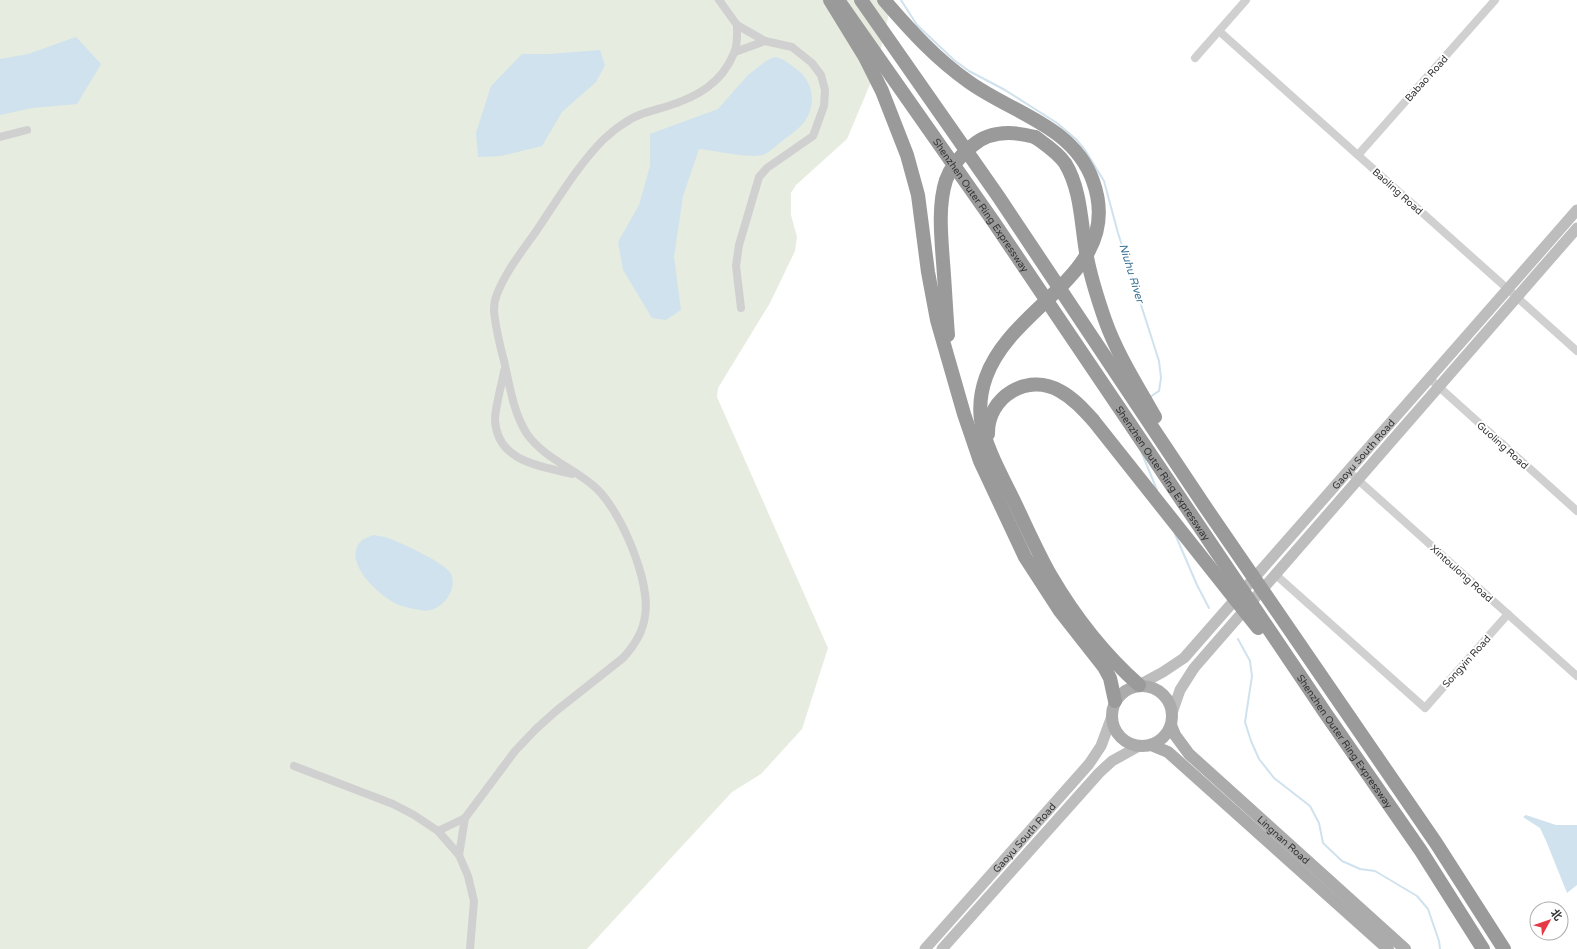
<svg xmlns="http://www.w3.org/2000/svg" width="1577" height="949" viewBox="0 0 1577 949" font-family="'Varela Round','Noto Sans SC',sans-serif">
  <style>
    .green { fill: #e6ecdf }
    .water { fill: #cfe2ee }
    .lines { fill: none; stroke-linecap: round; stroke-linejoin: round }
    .stream { stroke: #cfe2ee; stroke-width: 2 }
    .street { stroke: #d0d0d0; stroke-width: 8 }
    .secondary { stroke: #bdbdbd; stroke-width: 11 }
    .primary { stroke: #ababab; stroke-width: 12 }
    .highway { stroke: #9a9a9a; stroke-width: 14 }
    .highway-bridge { stroke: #9a9a9a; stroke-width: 14 }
    .labels { text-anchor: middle; stroke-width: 4; stroke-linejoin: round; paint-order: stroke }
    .street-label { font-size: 10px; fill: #333; stroke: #fff }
    .water-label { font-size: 11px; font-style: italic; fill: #3f7597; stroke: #fff }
  </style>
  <rect width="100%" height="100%" fill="#fff"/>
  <polygon class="green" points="0,0 892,0 876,70 847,139 796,185 791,193 791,215 797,237 795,251 770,303 718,388 717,397 828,648 802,729 761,774 732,792 587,949 0,949"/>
  <g class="water">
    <polygon points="76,37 101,64 77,104 32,108 0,115 0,59 28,54"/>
    <polygon points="600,50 605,65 596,82 562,112 542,146 501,156 478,157 476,133 491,86 522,54 549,54"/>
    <path d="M774 57C783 58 788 63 795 68 813 80 817 103 805 121 799 129 790 135 782 141 777 145 771 151 765 154 754 160 714 150 699 149L683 196 674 257 681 310 666 320 652 318 623 270 618 242 639 205 650 166V134L718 109 748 75 766 61Z"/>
    <path d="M373 535C377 536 381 536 385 537 398 541 446 563 451 574 459 592 438 615 420 610 413 609 405 607 399 605 380 597 340 561 362 540 365 538 370 537 373 535Z"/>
    <polygon points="1526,815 1556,825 1577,825 1577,885 1567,893 1547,843 1540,828 1523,817"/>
  </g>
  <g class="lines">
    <g class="stream">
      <polyline points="901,0 917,25 954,60 969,71 1005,90 1057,123 1077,140 1085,150 1104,181 1118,233 1159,361 1161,378 1159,391 1150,397"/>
      <polyline points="1141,451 1157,490"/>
      <polyline points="1175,534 1197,585 1209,608"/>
      <polyline points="1238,639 1250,661 1252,676 1245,722 1251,741 1259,759 1274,778 1310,806 1319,823 1323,843 1342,861 1360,869 1375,871 1417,896 1428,909 1439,941 1440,949"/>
    </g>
    <g class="street">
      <polyline points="719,0 737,25 765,41 792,47 812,63 821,75 825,90 824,106 813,136 767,168 759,177 739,245 736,266 741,308"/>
      <polyline points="1219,31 1577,351"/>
      <polyline points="735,52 765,41"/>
      <polyline points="1195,58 1246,0"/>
      <polyline points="0,137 27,130"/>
      <polyline points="1358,155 1495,0"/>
      <path d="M504 371C502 384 495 407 495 420 497 462 541 466 572 474"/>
      <polyline points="1429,378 1577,511"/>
      <polyline points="1348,471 1577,676"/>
      <polyline points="1276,575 1425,708 1508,614"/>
      <polyline points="294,766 393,804 414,815 438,831 459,855 468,876 474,901 470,949"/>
      <polyline points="438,831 465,818"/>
      <path d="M459 855 465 818 515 751 536 729 556 711 623 658C634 646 643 633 645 616 651 582 621 511 596 488 574 468 545 459 527 434 513 412 510 386 504 361 500 345 495 327 494 310 494 305 495 299 497 294 506 271 523 250 537 230 558 199 578 165 604 139 610 134 616 128 623 124 636 114 652 111 668 106 697 97 722 83 734 53 738 45 737 34 737 25"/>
    </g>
    <g class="secondary">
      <path id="s1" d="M1139 685 1163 672 1184 658 1577 210"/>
      <polyline points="1172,713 1180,690 1194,668 1577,228"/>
      <path id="s2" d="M925 949 1089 764 1101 746 1111 719"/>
      <polyline points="942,949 1099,773 1112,761 1139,746"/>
    </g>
    <g class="primary">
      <circle cx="1142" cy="716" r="30"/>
      <path id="s3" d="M1171 725 1175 735 1189 754 1405 949"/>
      <polyline points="1151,745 1168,752 1388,949"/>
    </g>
    <g class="highway">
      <polyline points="830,0 865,57 882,91 907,155 918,195 928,272 937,320 964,414 980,461 1025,557 1060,611 1104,667 1110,678 1115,701"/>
      <path d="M884 0C910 30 936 59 969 82 1012 113 1074 126 1093 181 1126 273 1012 303 986 377 981 391 979 405 981 420 984 443 1000 473 1010 493 1024 521 1036 550 1051 576 1075 617 1104 654 1139 685"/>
      <path d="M948 335C946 311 945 286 943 262 941 235 938 205 946 180 951 166 961 155 972 146 990 130 1013 131 1035 137"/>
      <path d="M988 434C987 397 1028 372 1060 391 1073 398 1083 409 1093 420"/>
    </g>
    <g class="highway-bridge">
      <path id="s4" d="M838 0 993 221 1326 714 1421 851 1483 949"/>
      <polyline points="861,0 998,196 1204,505 1436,843 1504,949"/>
      <path d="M1035 137C1046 145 1057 152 1065 163 1081 189 1081 223 1086 252 1090 275 1097 297 1105 320 1117 354 1137 385 1155 417"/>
      <polyline points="1093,420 1258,628"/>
    </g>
  </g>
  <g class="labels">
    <g class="street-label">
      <text transform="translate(1426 78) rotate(-48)" y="4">Babao Road</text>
      <text transform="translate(1398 191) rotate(42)" y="4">Baoling Road</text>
      <text dy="4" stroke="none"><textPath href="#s4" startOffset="250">Shenzhen Outer Ring Expressway</textPath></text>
      <text transform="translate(1503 445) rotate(42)" y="4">Guoling Road</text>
      <text dy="4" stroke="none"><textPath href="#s1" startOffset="324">Gaoyu South Road</textPath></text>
      <text dy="4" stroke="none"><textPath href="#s4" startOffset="574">Shenzhen Outer Ring Expressway</textPath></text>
      <text transform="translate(1462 573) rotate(42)" y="4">Xintoulong Road</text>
      <text transform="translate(1466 661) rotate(-48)" y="4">Songyin Road</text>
      <text dy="4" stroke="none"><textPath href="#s4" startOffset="898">Shenzhen Outer Ring Expressway</textPath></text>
      <text dy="4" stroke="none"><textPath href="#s2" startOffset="149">Gaoyu South Road</textPath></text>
      <text dy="4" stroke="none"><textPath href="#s3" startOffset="162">Lingnan Road</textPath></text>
    </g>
    <g class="water-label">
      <text transform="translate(1132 273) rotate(73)" y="4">Niuhu River</text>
    </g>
  </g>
  <g transform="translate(1549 921) rotate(50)"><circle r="19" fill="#ffffff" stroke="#adadad"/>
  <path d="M0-3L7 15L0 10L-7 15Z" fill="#e63946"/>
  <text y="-6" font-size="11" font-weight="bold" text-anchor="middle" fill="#333333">北</text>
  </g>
</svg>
